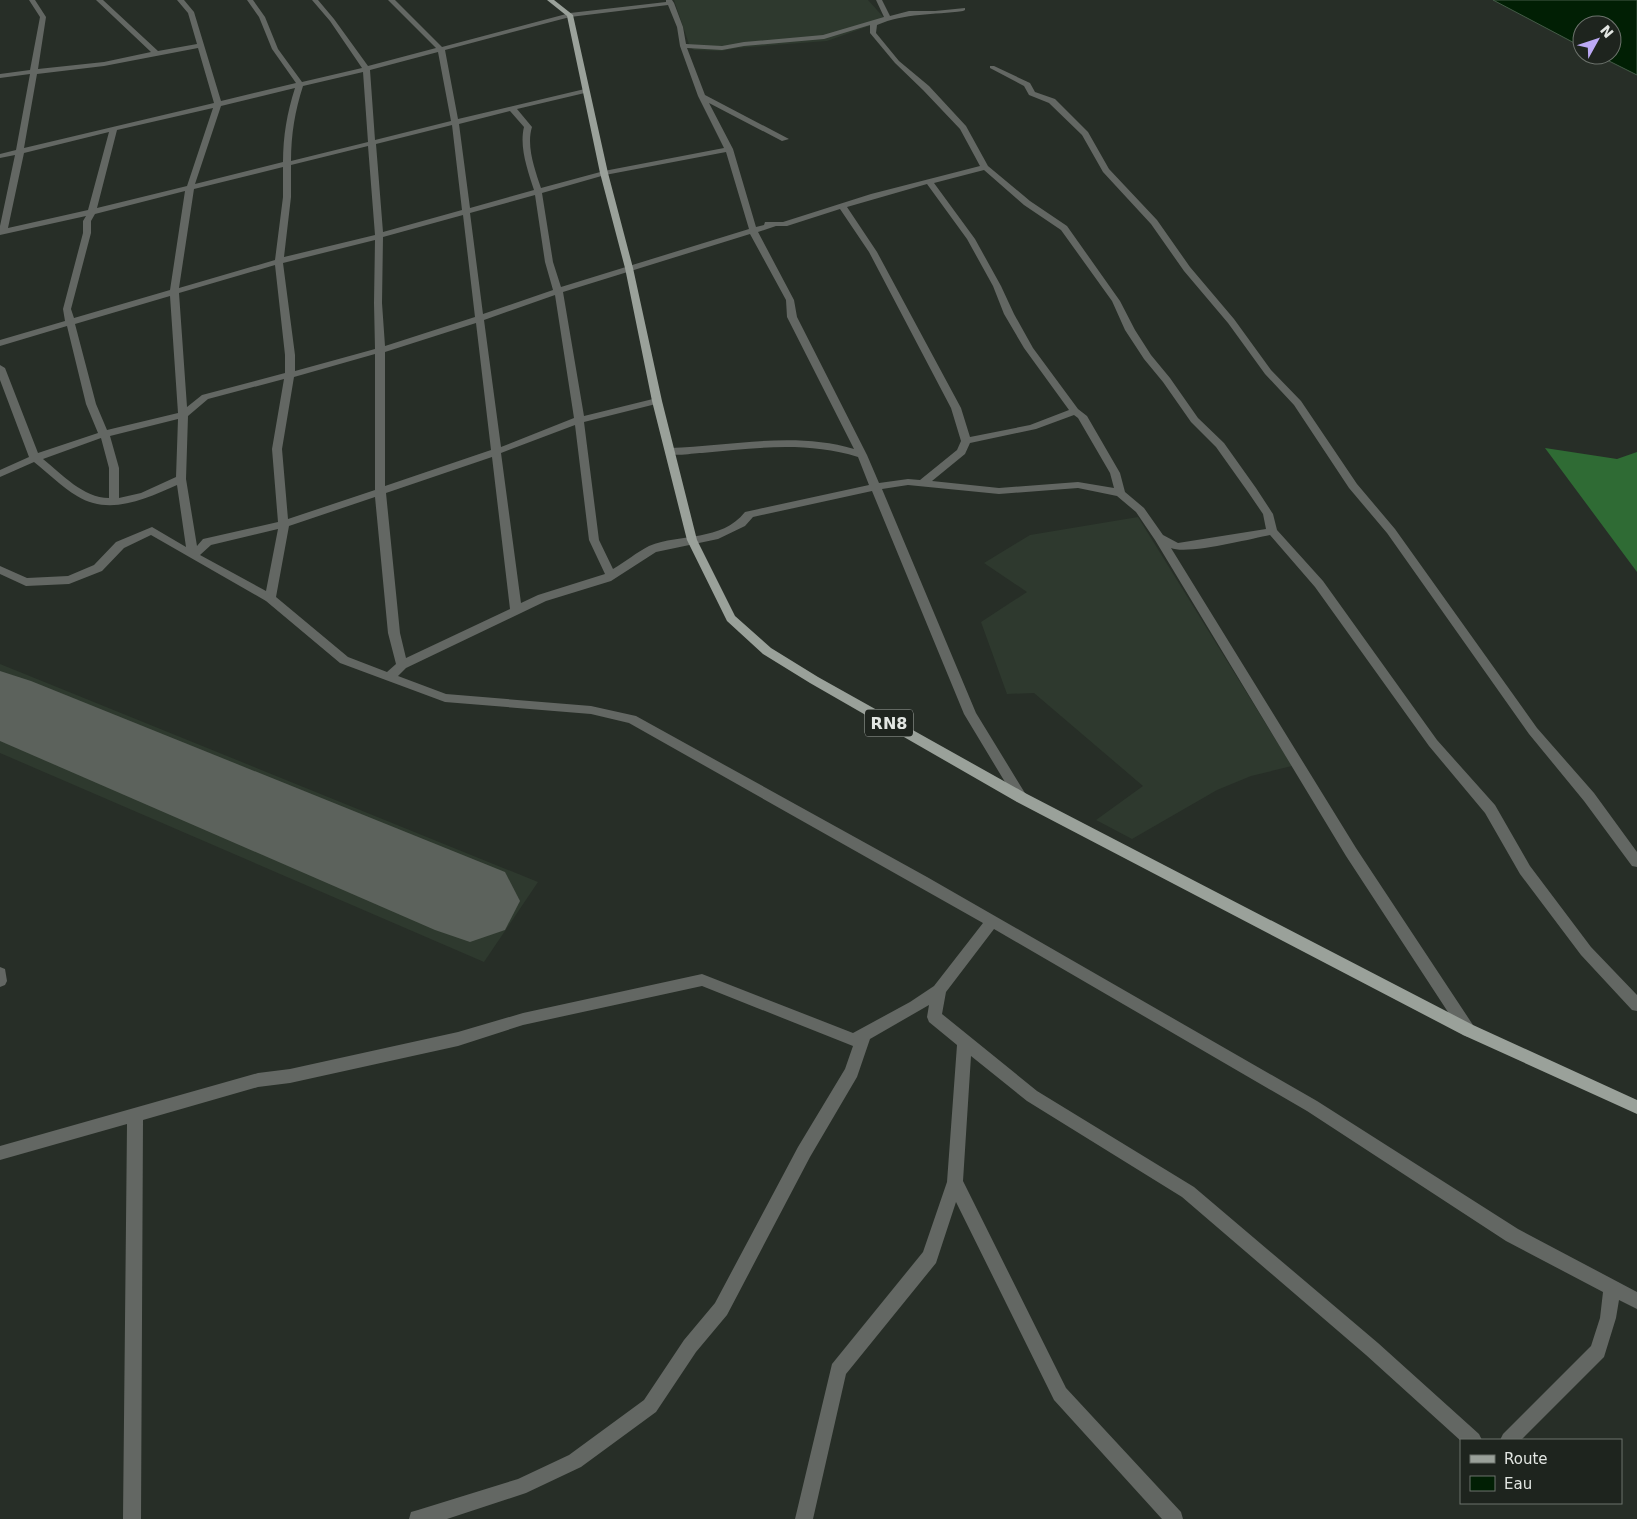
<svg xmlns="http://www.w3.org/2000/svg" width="1637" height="1519" viewBox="0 0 1637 1519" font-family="'DejaVu Sans',sans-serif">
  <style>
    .built { fill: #2e392e }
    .forest { fill: #2f6b34 }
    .water { fill: #011f04; stroke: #445b47 }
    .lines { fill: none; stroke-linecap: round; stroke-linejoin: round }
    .runway { fill: #5c625c; fill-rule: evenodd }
    .minor { fill: #636763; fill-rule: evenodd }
    .primary { fill: #9aa19a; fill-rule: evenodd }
    .labels { text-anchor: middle; stroke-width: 5; stroke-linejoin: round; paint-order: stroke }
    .shield { fill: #1e241e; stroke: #a7aca7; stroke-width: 1 }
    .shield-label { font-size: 16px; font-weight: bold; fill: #e2e6e2 }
  </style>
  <rect width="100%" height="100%" fill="#272e27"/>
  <g class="built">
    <polygon points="674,0 868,0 886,20 827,41 737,48 721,51 694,50 690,47"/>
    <polygon points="1138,517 1292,766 1251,776 1217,790 1132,839 1096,820 1143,786 1034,693 1007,694 981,622 1027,592 984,563 1030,535"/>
    <polygon points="0,664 538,882 484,962 0,753"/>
  </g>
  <polygon class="forest" points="1545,448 1617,459 1637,452 1637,572"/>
  <polygon class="water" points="1493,0 1637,0 1637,75 1597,55 1612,55 1612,25 1582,25 1582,47"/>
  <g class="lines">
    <polygon class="runway" points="0,671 31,681 505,872 520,901 505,930 470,942 435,930 0,741"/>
    <g class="minor">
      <path d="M29 0H35L46 17 38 69 104 62 151 52 96 0H103L158 51 197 44 188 13 177 0H184L194 12 221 101 296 83 272 49 259 17 247 0H253L265 17 278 49 302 82 362 68 330 21 312 0H318L334 19 368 66 436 48 388 0H395L442 47 570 13 666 2V0H672L674 3 683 27 686 44 722 46 744 42 823 35 884 17 876 0H882L890 16 909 11H935L965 8V10L963 11C934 15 905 13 877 25L876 33 899 61 929 86 966 126 988 166 1030 201 1067 226 1120 301 1135 330 1151 355 1170 378 1198 418 1224 443 1256 488 1273 514 1277 530 1323 581 1437 740 1495 805 1530 866 1591 947 1637 995V1011L1632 1010 1581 955 1520 874 1485 813 1429 746 1315 587 1270 535C1250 539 1187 555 1171 548L1356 848 1473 1025 1475 1030 1473 1035 1468 1037 1463 1035 1346 856 1155 540 1136 512 1117 496 1078 488 999 494 908 485 882 489 976 713 1028 798 1027 802H1017L964 714 872 491 753 517 745 526 718 539 656 552 611 581 546 601 406 668 398 676 446 694 591 706 636 716 927 877 1317 1101 1518 1229 1637 1292V1309L1619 1300 1616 1318 1604 1357 1521 1440H1500L1503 1434 1591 1346 1600 1318 1603 1292 1506 1241 1307 1111 994 929 946 992 942 1014 1037 1091 1194 1187 1378 1343 1479 1434 1482 1440 1461 1441 1366 1355 1182 1197 1027 1101 971 1056 963 1181 1066 1388 1181 1512 1183 1519H1162L1054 1400 956 1202 936 1263 846 1374 813 1519H795L832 1364 923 1252 947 1182 957 1045 929 1022 927 1017 929 1005 870 1039 857 1077 810 1157 727 1315 696 1352 656 1412 581 1467 526 1493 447 1519H409L411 1512 418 1510 518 1479 569 1455 644 1400 684 1340 715 1303 798 1147 845 1069 853 1046 702 986 523 1025 458 1046 290 1083 258 1087 143 1120 141 1519H123L127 1124 0 1160V1146L258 1073 290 1069 458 1032 523 1013 702 974 853 1033 910 1002 934 986 983 923 629 723 591 714 445 702 340 663 266 601 151 535 124 548 102 571 69 584 26 586 0 574V566L27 578 68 576 94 565 116 542 152 527 186 547 177 485C146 499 109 516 77 496 62 487 48 473 34 462L0 477V470L29 457 0 380V365L5 368 38 453 98 433 86 404 67 326 0 346V340L65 321 63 309 83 233V221L86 216 0 235V226L15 155 0 158V154L16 150 30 74 0 78V74L30 70 40 17ZM668 5 677 27 680 46 698 96 724 148 604 171 541 188C535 170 526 146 532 127L517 109 589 92V88L458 119 445 50 570 17ZM870 25V33L895 63 923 90 960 129 980 166 871 194 783 222H765L764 225 756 227 733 149 709 103 782 141 789 139 705 95 687 48 722 50 744 46 824 39ZM198 48 214 103 24 148 37 74 104 66ZM438 52 451 121 375 140 370 70ZM363 72 368 142 291 161C291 134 295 111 303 86ZM295 88C287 113 283 136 283 162L195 184 221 106ZM213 108 187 186 97 208 117 130ZM510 111 524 127C519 147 528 171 534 190L470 208 459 124ZM452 125 462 210 383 232 376 144ZM109 132 88 210 8 228 24 153ZM368 146 375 235 284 257 291 197V165ZM726 152 749 229 561 287 553 262 542 193 605 175ZM283 167V197L275 260 179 288 194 189ZM984 170 1024 205 1061 230 1112 301 1125 330 1144 359 1163 382 1191 422 1216 447 1248 492 1263 514 1266 529 1178 543 1163 535 1144 508 1125 492 1120 473 1087 416 1078 409 1033 348 1014 314 1001 286 975 239 934 183ZM927 184 967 239 993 286 1004 314 1024 348 1069 410 1030 425 970 437 961 408 877 252 847 207ZM185 191 170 290 74 318 71 309 91 233V221L95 214ZM535 195 545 262 553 290 483 314 470 213ZM840 209 869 252 951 408 961 441 957 450 920 480 908 479 879 483 867 455 797 317 794 300 758 232 776 226H787ZM463 215 475 317 385 346 382 303 383 237ZM750 234 786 300 787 317 854 449C794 431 731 446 670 448L665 451C672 458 692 453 702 453 755 448 806 441 858 457L869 485 745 512C721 542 681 533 649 546 637 552 625 562 613 569L599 540 584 422 660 403 662 401 657 398 584 416 563 292ZM375 240 374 303 375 349 295 371V355L283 263ZM275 265 285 355V373L202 395 187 407 179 293ZM555 295 574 418 501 447 484 320ZM170 296 178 413 107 430 96 404 75 324ZM476 323 491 450 385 486V352ZM375 354V490L288 519 282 449 294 377ZM284 379 272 449 278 522 203 539 197 546 186 479 188 416 208 399ZM1074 415 1078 418 1110 473 1114 488 1078 482 999 488 932 481 965 454 970 443 1036 429ZM178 419 176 477 141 493 119 498V468L110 436ZM575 425 589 540 605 574 538 595 521 603 501 453ZM101 438 109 468V498C83 498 62 474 43 459ZM492 457 510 609 406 658 400 633 386 493ZM375 497 388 633 396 664 387 672 348 657 276 597 289 526ZM278 529 266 591 200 555 211 545Z"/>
      <polygon points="990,66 994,66 1030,83 1035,92 1055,99 1088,132 1109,169 1157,220 1190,267 1234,319 1271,370 1301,401 1357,484 1395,529 1537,728 1594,793 1637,852 1637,867 1632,866 1584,801 1529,734 1387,533 1349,488 1294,405 1265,374 1228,323 1184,271 1151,224 1103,172 1082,135 1049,103 1029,95 1024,86 990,68"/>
      <polygon points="0,967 5,969 7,981 5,985 0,987"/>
    </g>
    <polygon class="primary" points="547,0 554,0 573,15 608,173 633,268 662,401 697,540 735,616 771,648 818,677 1027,794 1473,1025 1637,1100 1637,1114 1463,1035 1017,802 810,683 763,654 727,621 687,540 652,401 625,268 600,173 567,16"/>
  </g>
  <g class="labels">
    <rect class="shield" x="865" y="709.5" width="48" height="27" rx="4"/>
    <g class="shield-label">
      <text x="889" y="729">RN8</text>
    </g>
  </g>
  <rect x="1460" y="1439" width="162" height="65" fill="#1e241e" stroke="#6c726c"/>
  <rect x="1470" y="1455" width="25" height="8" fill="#9aa19a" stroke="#6c726c"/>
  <text x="1504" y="1464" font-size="15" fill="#e2e6e2">Route</text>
  <rect x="1470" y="1476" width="25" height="15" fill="#011f04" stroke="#6c726c"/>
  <text x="1504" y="1489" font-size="15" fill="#e2e6e2">Eau</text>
  <g transform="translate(1597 40) rotate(50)"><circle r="24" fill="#1e241e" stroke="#6c726c"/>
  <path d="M0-4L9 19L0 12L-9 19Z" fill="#bca9f5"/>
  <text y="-8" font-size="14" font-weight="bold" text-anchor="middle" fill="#e2e6e2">N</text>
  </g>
</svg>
